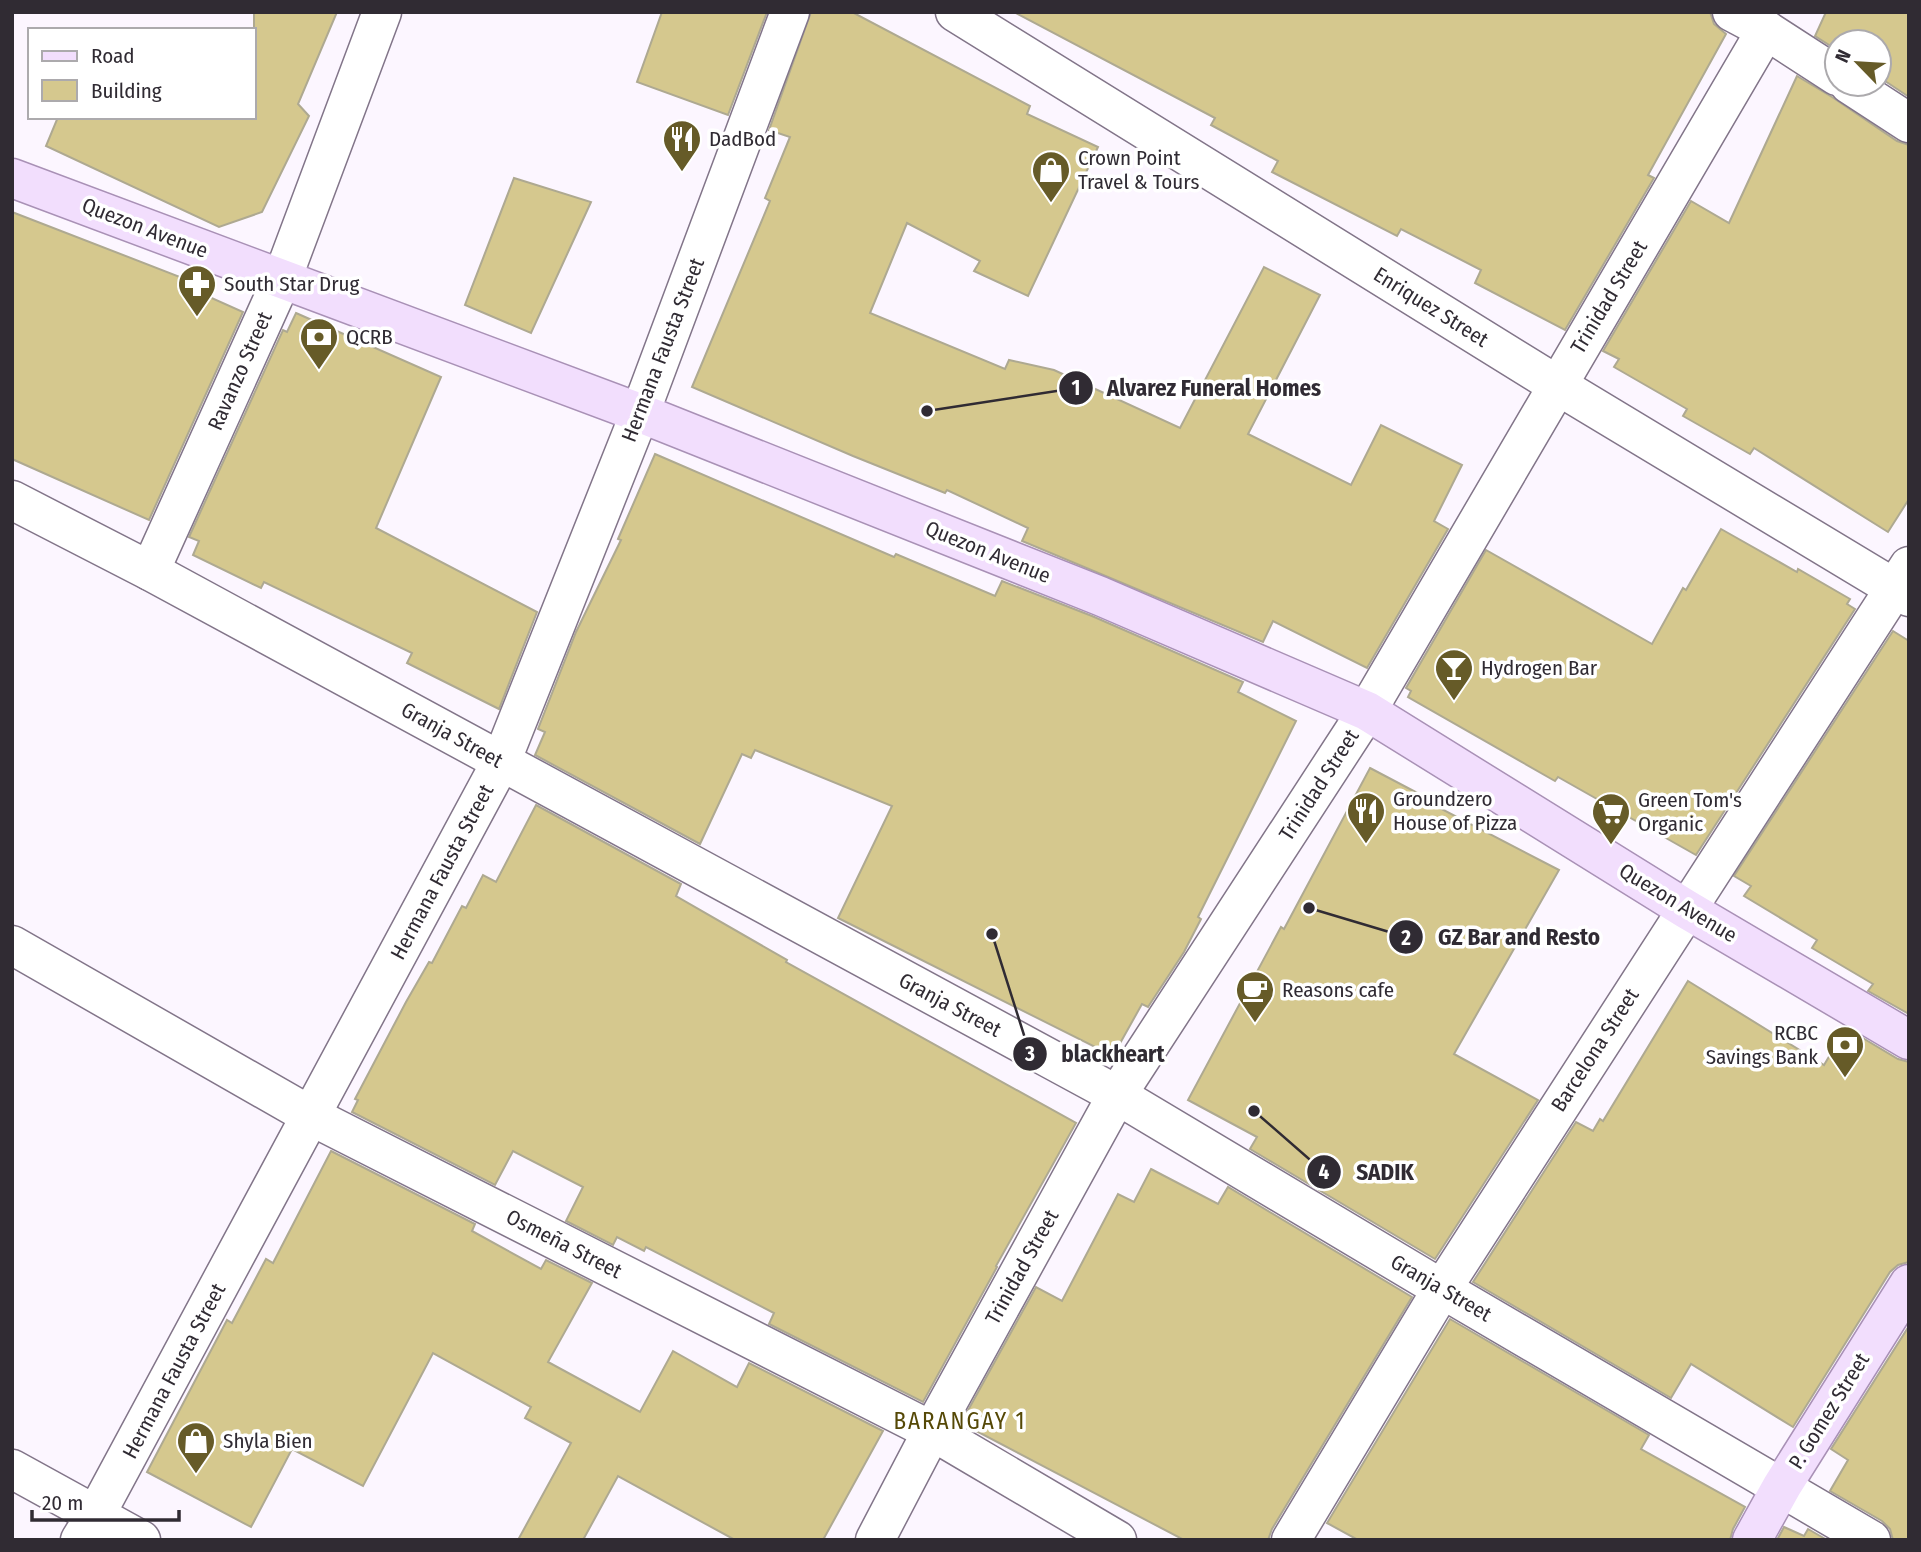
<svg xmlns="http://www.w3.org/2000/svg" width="1921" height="1552" viewBox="0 0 1921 1552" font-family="'Fira Sans Condensed',sans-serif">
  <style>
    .building { fill: #d5c88e; stroke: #aea991; stroke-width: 2 }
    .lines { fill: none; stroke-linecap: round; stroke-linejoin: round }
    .minor-casing { stroke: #827589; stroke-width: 41 }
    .tertiary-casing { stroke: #827589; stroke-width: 41 }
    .primary-casing { stroke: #a991b6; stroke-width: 41 }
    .minor { stroke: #fff; stroke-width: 38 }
    .tertiary { stroke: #fff; stroke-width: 38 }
    .primary { stroke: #f2defd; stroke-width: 38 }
    .labels { text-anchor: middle; stroke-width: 7; stroke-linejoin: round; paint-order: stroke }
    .poi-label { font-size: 21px; fill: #302b33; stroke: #fff; text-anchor: start }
    .street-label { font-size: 21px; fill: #302b33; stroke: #fff }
    .neighbourhood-label { font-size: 23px; letter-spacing: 2px; fill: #554806; stroke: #fff }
    .leader { fill: none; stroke: #302b33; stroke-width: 2.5 }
    .callout-dot { fill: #302b33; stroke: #fff; stroke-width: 2.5 }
    .mark-label { font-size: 21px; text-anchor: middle; font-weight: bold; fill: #fff }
    .callout-label { font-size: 23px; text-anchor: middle; font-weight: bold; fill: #302b33; stroke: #fff; stroke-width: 7; stroke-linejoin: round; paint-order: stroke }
  </style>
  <rect width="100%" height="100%" fill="#fcf6ff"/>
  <g class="building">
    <polygon points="254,12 337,12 298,104 309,116 262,212 219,227 46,146 58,117 254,117"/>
    <polygon points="662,12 767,12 728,115 637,82"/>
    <polygon points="811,12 852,12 1030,106 1027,114 1098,147 1028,296 974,271 980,261 907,223 870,313 1005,369 1009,360 1054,370 1180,428 1264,267 1320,295 1248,434 1351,485 1381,425 1462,465 1434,521 1448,529 1367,668 1273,621 1263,642 1022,541 1028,528 947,490 945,493 853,456 692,387 770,201 765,198 790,137 769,130"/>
    <polygon points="1014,12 1710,12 1714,24 1726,34 1648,175 1654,178 1565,330 1475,283 1481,270 1401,229 1397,236 1272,172 1278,161 1211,125 1215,118"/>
    <polygon points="1826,12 1909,12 1909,97 1879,77 1879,42 1837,42 1837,50 1815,36"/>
    <polygon points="1797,76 1832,97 1897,141 1909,145 1909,499 1888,532 1754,448 1750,454 1683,416 1687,409 1614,367 1619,359 1603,351 1691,201 1729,223"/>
    <polygon points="514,178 591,202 531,333 465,305"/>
    <polygon points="12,212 180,277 178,283 243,312 149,520 12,459"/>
    <polygon points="296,313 441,377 376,528 537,612 499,709 407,663 412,653 264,582 261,588 193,555 199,541 189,537 283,330 287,332"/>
    <polygon points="655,454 894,557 896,554 995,596 1002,581 1092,616 1243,682 1238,692 1296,721 1198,917 1201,919 1184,952 1148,1007 1142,1004 1113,1056 838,918 892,806 755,750 751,758 742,754 700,844 535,755 545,732 538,729 576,632 621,540 618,539"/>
    <polygon points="1721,529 1797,572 1798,569 1850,599 1847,604 1855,609 1696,855 1558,777 1555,781 1408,697 1411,691 1406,688 1486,550 1652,644 1683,588 1686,590"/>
    <polygon points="1893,631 1909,641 1909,1014 1868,991 1873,984 1812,948 1817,940 1744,896 1751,886 1734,876"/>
    <polygon points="1370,768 1429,799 1428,802 1559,870 1454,1054 1538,1100 1435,1259 1250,1149 1257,1137 1188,1100 1281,927 1284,929"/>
    <polygon points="536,805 681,884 676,896 787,960 786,962 1076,1123 996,1266 997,1267 923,1402 769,1324 774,1313 646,1247 644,1251 617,1237 613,1245 566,1221 583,1187 513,1151 495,1185 352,1112 358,1100 355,1099 406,1002 429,962 432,963 462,906 466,908 483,875 496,882"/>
    <polygon points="1688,981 1824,1065 1846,1028 1898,1059 1909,1062 1909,1262 1898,1265 1890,1272 1793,1427 1691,1364 1671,1398 1473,1282 1576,1122 1593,1131 1600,1119 1603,1121"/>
    <polygon points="331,1151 475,1224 472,1231 541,1269 546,1260 592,1283 548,1362 640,1412 673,1351 737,1387 749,1363 883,1431 823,1540 735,1540 618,1476 583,1540 518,1540 571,1443 525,1418 531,1407 433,1353 363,1486 292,1449 251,1527 147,1472 227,1320 232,1323 266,1259 273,1263"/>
    <polygon points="1151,1169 1218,1204 1228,1187 1412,1297 1272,1529 1268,1540 1184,1540 961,1423 1036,1287 1062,1301 1118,1194 1134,1202"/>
    <polygon points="1450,1319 1649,1435 1641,1449 1745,1507 1733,1529 1730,1540 1358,1540 1327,1523"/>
    <polygon points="1909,1326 1909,1540 1893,1540 1890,1529 1882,1521 1830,1491 1848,1460 1831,1449"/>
    <polygon points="1784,1527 1804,1536 1808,1529 1827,1540 1777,1540"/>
  </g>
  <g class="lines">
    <defs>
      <g id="minor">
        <polyline points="955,12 1557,385 1909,597"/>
        <polyline points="1732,12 1766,30 1837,76"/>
        <polyline points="1849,84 1909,123"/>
        <polyline points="12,500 150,571 1117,1095 1442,1289 1871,1540"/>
        <polyline points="150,571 282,279 382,12"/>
        <polyline points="12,945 311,1116 932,1431 1117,1095 1367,711 1766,30"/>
        <polyline points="80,1540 95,1516 501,762 640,413 790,12"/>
        <polyline points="1291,1540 1442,1289 1909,566"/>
      </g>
      <g id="tertiary">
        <polyline points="12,1469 141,1540"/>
        <polyline points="875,1540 932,1431 1117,1540"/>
      </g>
      <g id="primary">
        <polyline points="12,178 640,413 1100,596 1367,711 1686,909 1909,1040"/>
        <polyline points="1752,1540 1782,1486 1909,1284"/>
      </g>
    </defs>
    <use href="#minor" class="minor-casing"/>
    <use href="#tertiary" class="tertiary-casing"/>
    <use href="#primary" class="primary-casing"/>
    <use href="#minor" class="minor"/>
    <use href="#tertiary" class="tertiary"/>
    <use href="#primary" class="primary"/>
  </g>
  <defs>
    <symbol id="restaurant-pin" viewBox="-11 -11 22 30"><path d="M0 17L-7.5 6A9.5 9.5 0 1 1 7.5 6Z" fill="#665b28" stroke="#fff"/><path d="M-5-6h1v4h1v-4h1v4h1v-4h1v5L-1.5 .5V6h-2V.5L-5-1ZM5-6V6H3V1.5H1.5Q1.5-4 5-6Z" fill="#fff"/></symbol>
    <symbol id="shop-pin" viewBox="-11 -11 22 30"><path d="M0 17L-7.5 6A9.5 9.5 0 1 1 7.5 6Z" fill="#665b28" stroke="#fff"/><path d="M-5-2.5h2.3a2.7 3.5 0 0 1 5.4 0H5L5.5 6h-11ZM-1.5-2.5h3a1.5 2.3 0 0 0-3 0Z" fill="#fff"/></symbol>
    <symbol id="pharmacy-pin" viewBox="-11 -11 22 30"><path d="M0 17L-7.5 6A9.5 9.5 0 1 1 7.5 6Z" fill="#665b28" stroke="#fff"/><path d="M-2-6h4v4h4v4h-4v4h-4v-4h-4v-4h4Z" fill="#fff"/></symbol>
    <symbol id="bank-pin" viewBox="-11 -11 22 30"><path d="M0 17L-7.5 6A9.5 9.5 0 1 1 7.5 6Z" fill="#665b28" stroke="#fff"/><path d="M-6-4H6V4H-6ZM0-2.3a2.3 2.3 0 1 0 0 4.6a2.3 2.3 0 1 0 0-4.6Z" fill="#fff"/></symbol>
    <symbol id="bar-pin" viewBox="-11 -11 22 30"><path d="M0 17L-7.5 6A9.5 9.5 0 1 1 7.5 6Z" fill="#665b28" stroke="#fff"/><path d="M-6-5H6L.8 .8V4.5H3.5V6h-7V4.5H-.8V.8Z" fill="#fff"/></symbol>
    <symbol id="supermarket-pin" viewBox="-11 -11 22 30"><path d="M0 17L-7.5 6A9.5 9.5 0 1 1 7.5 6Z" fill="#665b28" stroke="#fff"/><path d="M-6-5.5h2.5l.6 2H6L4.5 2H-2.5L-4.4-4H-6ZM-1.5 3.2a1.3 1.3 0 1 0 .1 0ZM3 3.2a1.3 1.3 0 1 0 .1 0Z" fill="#fff"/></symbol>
    <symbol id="cafe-pin" viewBox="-11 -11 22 30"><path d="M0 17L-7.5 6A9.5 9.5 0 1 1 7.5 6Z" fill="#665b28" stroke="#fff"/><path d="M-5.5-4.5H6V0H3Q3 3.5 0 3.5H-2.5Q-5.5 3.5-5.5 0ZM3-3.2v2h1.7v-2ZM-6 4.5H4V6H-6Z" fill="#fff"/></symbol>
  </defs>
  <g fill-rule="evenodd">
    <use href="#restaurant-pin" x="660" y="117" width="44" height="60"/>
    <use href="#shop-pin" x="1029" y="148" width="44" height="60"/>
    <use href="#pharmacy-pin" x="175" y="262" width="44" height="60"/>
    <use href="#bank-pin" x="297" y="315" width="44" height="60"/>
    <use href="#bar-pin" x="1432" y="646" width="44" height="60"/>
    <use href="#restaurant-pin" x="1344" y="789" width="44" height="60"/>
    <use href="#supermarket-pin" x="1589" y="790" width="44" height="60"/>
    <use href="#cafe-pin" x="1233" y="968" width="44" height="60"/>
    <use href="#bank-pin" x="1823" y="1023" width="44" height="60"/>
    <use href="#shop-pin" x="174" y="1419" width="44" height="60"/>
  </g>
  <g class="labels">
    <g class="poi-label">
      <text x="709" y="146">DadBod</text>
      <text x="1078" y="165">Crown Point<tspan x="1078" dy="24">Travel &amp; Tours</tspan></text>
      <text x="224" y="291">South Star Drug</text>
      <text x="346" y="344">QCRB</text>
      <text x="1481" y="675">Hydrogen Bar</text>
      <text x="1393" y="806">Groundzero<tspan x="1393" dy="24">House of Pizza</tspan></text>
      <text x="1638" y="807">Green Tom's<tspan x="1638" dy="24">Organic</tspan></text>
      <text x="1282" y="997">Reasons cafe</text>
      <text x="1818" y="1040" text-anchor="end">RCBC<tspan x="1818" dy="24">Savings Bank</tspan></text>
      <text x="223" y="1448">Shyla Bien</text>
    </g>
    <g class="street-label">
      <text transform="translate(145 228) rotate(21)" y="7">Quezon Avenue</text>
      <text transform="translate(1609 297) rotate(-59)" y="7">Trinidad Street</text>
      <text transform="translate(1431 307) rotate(32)" y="7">Enriquez Street</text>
      <text transform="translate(663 350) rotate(-69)" y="7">Hermana Fausta Street</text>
      <text transform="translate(240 371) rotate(-66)" y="7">Ravanzo Street</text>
      <text transform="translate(988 552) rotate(22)" y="7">Quezon Avenue</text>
      <text transform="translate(452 735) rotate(29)" y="7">Granja Street</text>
      <text transform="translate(1319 785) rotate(-57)" y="7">Trinidad Street</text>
      <text transform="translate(442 872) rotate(-62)" y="7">Hermana Fausta Street</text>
      <text transform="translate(1678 903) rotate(31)" y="7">Quezon Avenue</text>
      <text transform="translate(950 1005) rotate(28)" y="7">Granja Street</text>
      <text transform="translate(1595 1050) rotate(-57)" y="7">Barcelona Street</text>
      <text transform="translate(564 1244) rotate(27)" y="7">Osmeña Street</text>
      <text transform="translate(1022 1267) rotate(-61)" y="7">Trinidad Street</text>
      <text transform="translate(1441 1288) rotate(30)" y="7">Granja Street</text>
      <text transform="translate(174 1371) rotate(-62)" y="7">Hermana Fausta Street</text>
      <text transform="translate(1829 1411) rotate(-58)" y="7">P. Gomez Street</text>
    </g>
    <g class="neighbourhood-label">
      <text x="960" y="1429">BARANGAY 1</text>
    </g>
  </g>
  <path class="leader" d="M927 411L1076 388M1309 908L1406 937M992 934L1030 1054M1254 1111L1324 1172"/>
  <g class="callout-dot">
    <circle cx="927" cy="411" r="7"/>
    <circle cx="1309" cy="908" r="7"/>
    <circle cx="992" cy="934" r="7"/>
    <circle cx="1254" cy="1111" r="7"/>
    <circle cx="1076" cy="388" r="18"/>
    <circle cx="1406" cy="937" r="18"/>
    <circle cx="1030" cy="1054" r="18"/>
    <circle cx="1324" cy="1172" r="18"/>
  </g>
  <g class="mark-label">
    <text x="1076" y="395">1</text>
    <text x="1406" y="945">2</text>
    <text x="1030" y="1061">3</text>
    <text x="1324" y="1179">4</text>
  </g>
  <g class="callout-label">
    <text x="1214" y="396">Alvarez Funeral Homes</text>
    <text x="1519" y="945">GZ Bar and Resto</text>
    <text x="1113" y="1062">blackheart</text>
    <text x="1385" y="1180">SADIK</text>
  </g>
  <rect width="1921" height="1552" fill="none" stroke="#302b33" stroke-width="28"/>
  <rect x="28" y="28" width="228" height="91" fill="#ffffff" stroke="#acaaad" stroke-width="2"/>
  <rect x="42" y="51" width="35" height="10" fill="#f2defd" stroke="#acaaad" stroke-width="2"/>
  <text x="91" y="63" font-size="21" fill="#302b33">Road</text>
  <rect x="42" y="80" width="35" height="21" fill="#d5c88e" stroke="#acaaad" stroke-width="2"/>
  <text x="91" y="98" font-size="21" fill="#302b33">Building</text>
  <g transform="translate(1858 63) rotate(295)"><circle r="33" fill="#ffffff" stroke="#acaaad" stroke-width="2"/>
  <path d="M0-5L12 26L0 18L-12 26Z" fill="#665b28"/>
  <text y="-10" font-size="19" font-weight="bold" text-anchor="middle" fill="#302b33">N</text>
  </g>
  <path d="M32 1510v10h147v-10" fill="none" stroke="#302b33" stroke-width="3.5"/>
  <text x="42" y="1510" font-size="21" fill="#302b33" stroke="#ffffff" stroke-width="5" paint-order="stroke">20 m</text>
</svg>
